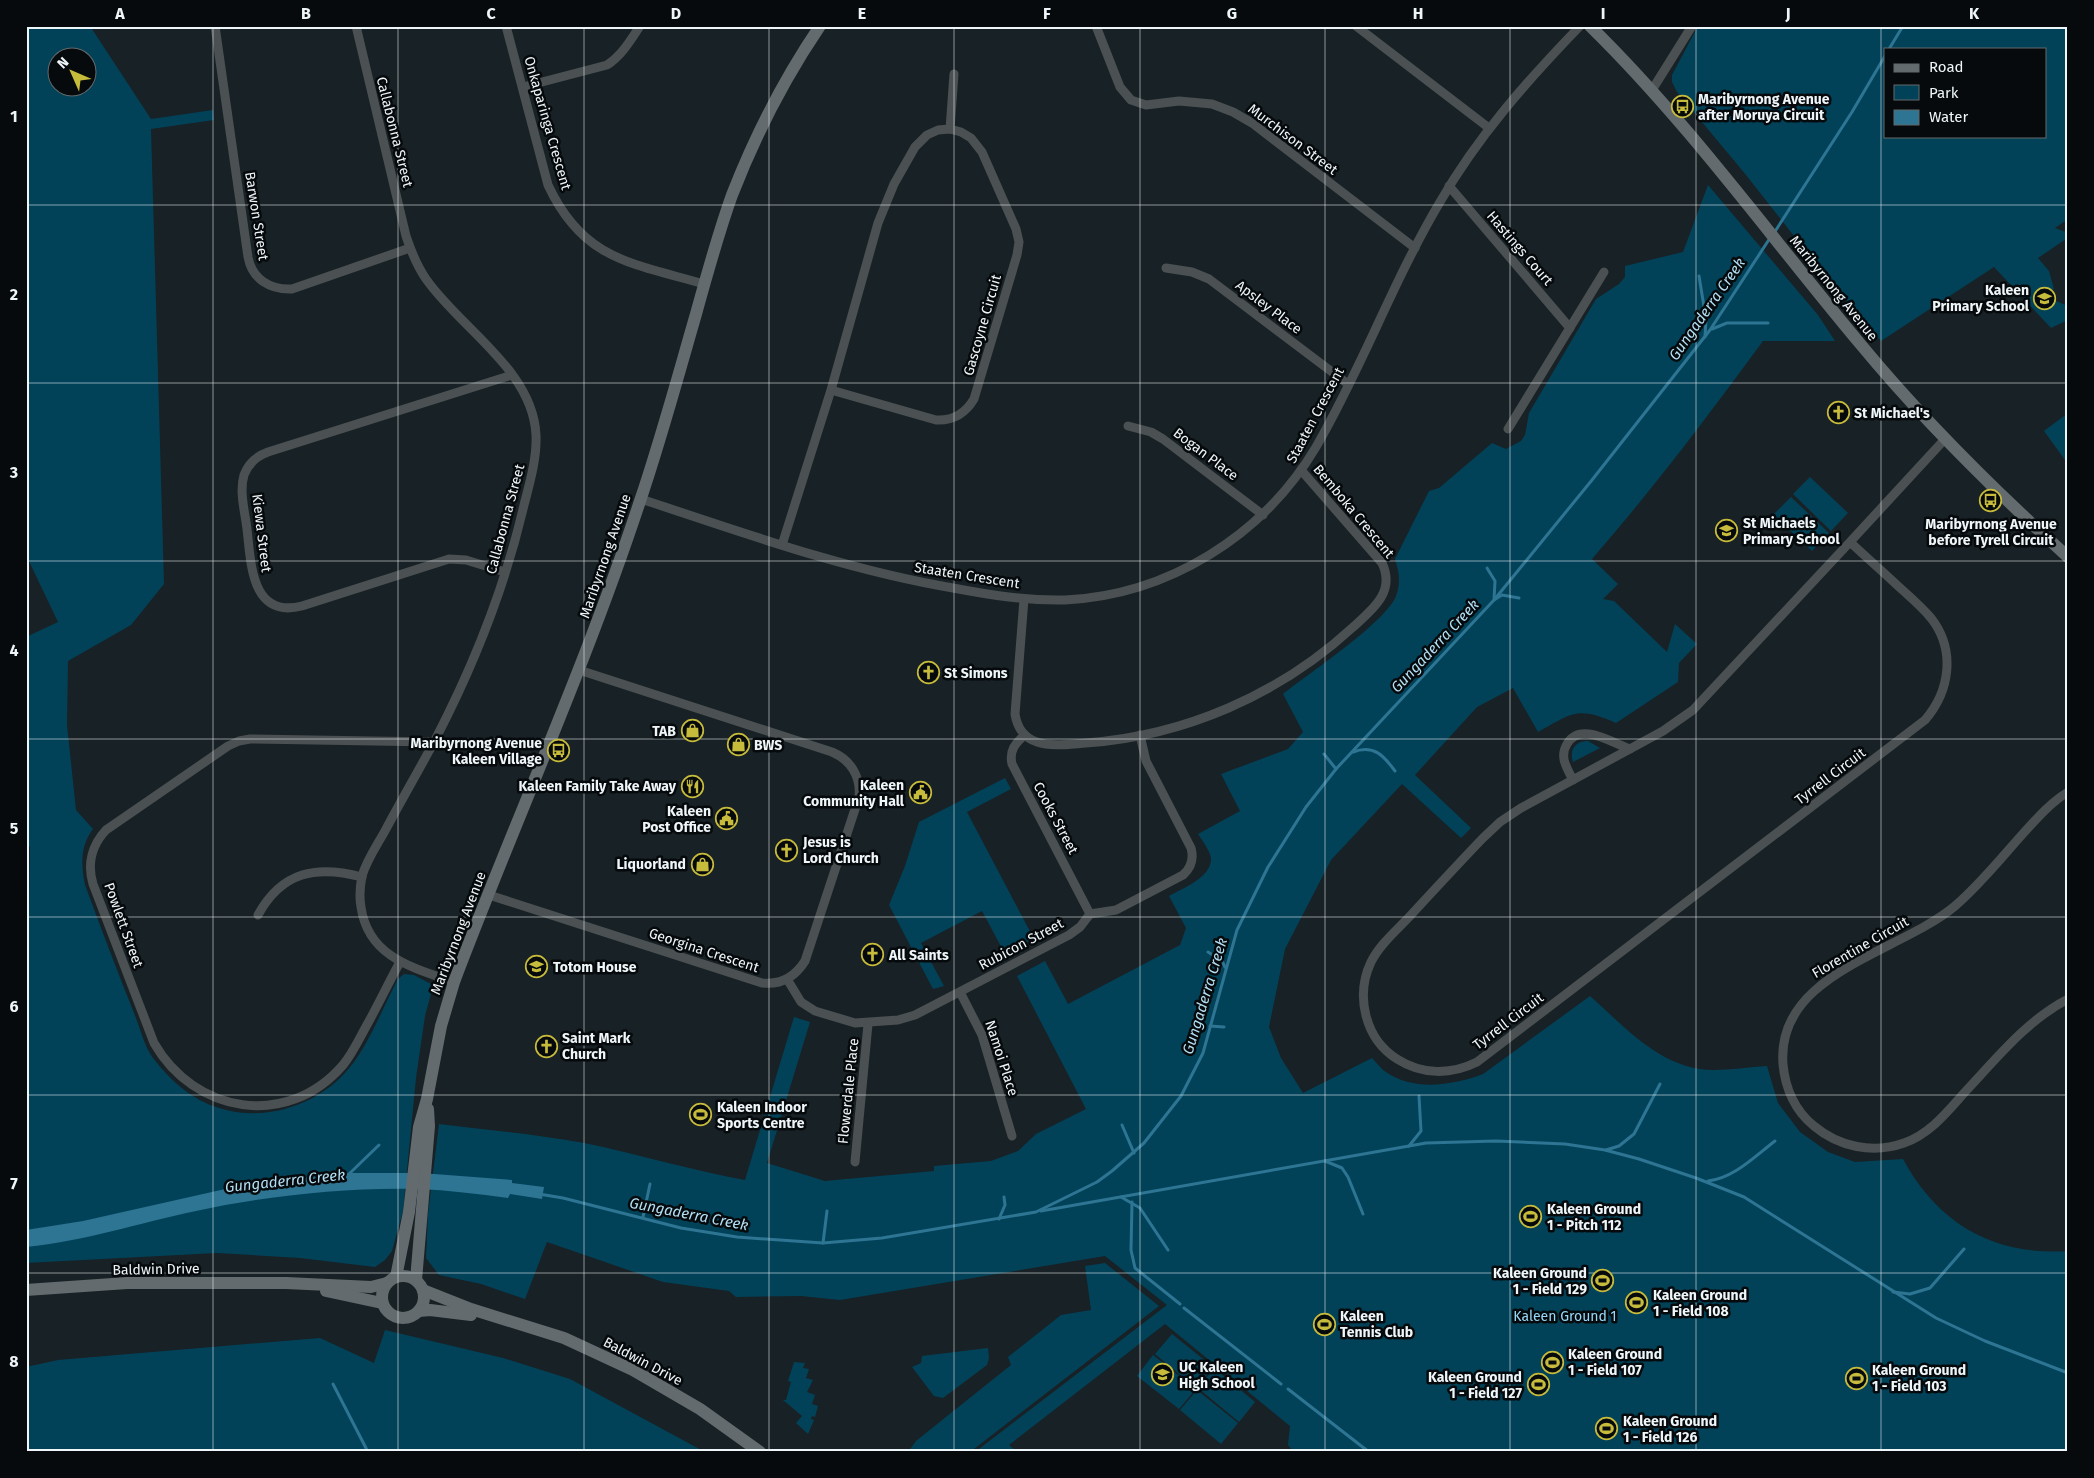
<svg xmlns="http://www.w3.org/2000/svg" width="2094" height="1478" viewBox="0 0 2094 1478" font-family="'Fira Sans',sans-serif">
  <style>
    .green { fill: #024259; fill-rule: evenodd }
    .water { fill: #2d7593 }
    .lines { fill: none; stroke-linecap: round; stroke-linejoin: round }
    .stream { stroke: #2d7593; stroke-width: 3 }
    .street { stroke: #4b5052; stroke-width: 9 }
    .secondary { stroke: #636b6e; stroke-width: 12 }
    .grid { fill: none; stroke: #eff6f9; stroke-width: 1; stroke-opacity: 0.55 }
    .labels { text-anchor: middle; stroke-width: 5; stroke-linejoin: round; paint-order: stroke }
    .poi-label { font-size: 14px; font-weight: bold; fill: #eff6f9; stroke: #060a0c; text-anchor: start }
    .street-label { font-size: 14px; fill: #eff6f9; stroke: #060a0c }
    .park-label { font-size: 14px; fill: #96d9fa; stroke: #060a0c }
    .water-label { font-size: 15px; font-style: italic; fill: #b3dff4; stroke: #060a0c }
    .neatline { fill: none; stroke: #eff6f9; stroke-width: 2 }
    .grid-label { font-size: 16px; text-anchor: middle; font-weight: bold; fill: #eff6f9 }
  </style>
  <rect width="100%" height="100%" fill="#182125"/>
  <g class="green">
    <path d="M26 26H90L151 119 213 110 214 120 151 129 164 584 131 625 68 661 67 725 76 810 93 829C80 846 81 865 85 885 101 928 117 971 134 1013 140 1027 144 1046 153 1058 170 1080 192 1100 219 1108 262 1122 313 1107 344 1074 367 1050 382 1009 398 979L404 974 414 975 431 984 432 990 425 1016 416 1078 403 1211 392 1251 385 1260 375 1267 300 1258 217 1253 26 1263V1093L30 847 26 845V637L58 622 26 555ZM58 58H88V88H58Z"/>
    <path d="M1698 26H2068V219L2055 228 2066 232V239L2038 258 2049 271 2054 289 2036 298H2049L2068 306V320L2051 328 1994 267 1881 341 1842 297 1746 175 1677 92 1672 82V75ZM1885 49H2045V136H1885Z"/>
    <path d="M1708 185 1818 315 1835 341H1763C1708 416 1653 489 1592 559L1618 584 1603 599 1614 601 1667 652 1675 624 1697 644 1679 663 1678 682 1616 723C1577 706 1573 713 1538 732L1513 688 1477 707 1415 775 1471 828 1461 838 1402 784 1331 860 1285 949 1269 1027 1281 1058 1303 1093 1372 1058C1377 1063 1381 1069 1386 1072 1414 1092 1454 1085 1483 1074L1590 996C1625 1027 1662 1070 1713 1070 1731 1070 1749 1067 1767 1066L1778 1103 1800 1132 1828 1152 1855 1162 1903 1159C1938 1224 1994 1256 2068 1251V1452H1294L1288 1445 1290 1426 1165 1324 1009 1445 1017 1452H975L1167 1305 1105 1256 840 1300 801 1296 736 1297 729 1291 663 1282 547 1242 525 1299 481 1284 439 1275 426 1258 428 1214 439 1124C488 1130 536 1134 584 1143 638 1154 690 1170 745 1180L794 1017 810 1022 767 1163 825 1181 934 1171V1166L991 1161 1018 1151 1036 1134 1086 1109 1017 976 1045 961 1068 1004 1180 945 1186 928 1169 896C1183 888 1212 877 1211 858 1210 851 1202 840 1198 834L1240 811 1221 774 1288 749 1303 732 1283 694C1308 674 1386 622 1396 596 1401 582 1399 572 1395 559L1429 491 1439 488 1492 443 1506 449 1521 441 1525 435 1529 413 1596 299 1619 284 1625 277V266L1683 252Z"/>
    <polygon points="2068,413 2068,458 2065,460 2044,431"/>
    <polygon points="1810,477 1848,513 1831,531 1793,494"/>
    <polygon points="1791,497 1829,533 1812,551 1773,515"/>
    <path d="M1588 741 1600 748 1573 762C1569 750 1575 741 1588 741Z"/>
    <polygon points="1005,778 1011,789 967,812 1034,939 1005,954 982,911 921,943 944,986 933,989 889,905 905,866 919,822"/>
    <polygon points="1105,1263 1159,1306 970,1452 908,1452 916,1441 1011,1365 1008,1357 1061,1315 1091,1310 1085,1266"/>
    <polygon points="385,1330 503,1358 570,1379 705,1452 26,1452 26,1367 58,1360 320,1338 374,1363"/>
    <polygon points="1172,1334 1213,1367 1196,1388 1155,1354"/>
    <polygon points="988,1348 989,1358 987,1365 943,1398 934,1396 912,1367 921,1363 922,1356"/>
    <polygon points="1153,1355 1196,1389 1179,1409 1137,1376"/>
    <polygon points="794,1362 805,1363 803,1368 809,1369 806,1378 813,1380 807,1392 815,1395 812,1404 818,1406 815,1417 812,1416 811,1419 814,1420 808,1434 796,1423 802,1416 783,1400 786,1400 791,1382 788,1381"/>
    <polygon points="1214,1368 1255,1402 1239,1422 1198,1388"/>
    <polygon points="1197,1390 1238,1423 1221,1444 1180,1410"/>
  </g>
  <path class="water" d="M343 1173H421L512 1180V1183L544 1187 542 1199 510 1194 508 1198C478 1194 448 1190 418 1189 348 1187 265 1196 196 1211 139 1223 85 1241 26 1247V1230L83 1221 243 1185Z"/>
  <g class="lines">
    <g class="stream">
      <polyline points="1889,49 1903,26"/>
      <polyline points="1774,233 1852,112 1885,56"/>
      <polyline points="1699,276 1706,319 1705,337"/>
      <polyline points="1712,329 1727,323 1768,323"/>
      <polyline points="1487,568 1495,581 1494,600 1502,595 1519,598"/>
      <path d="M1353 752C1374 744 1384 756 1395 771"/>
      <polyline points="1324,754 1336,769"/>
      <polyline points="1208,952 1222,961 1225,967"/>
      <polyline points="1210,1026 1224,1027"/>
      <polyline points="1122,1125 1134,1153"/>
      <polyline points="1409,1146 1421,1131 1419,1096"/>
      <polyline points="1606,1150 1619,1146 1634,1134 1660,1084"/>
      <polyline points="1325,1161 1342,1168 1348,1177 1363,1214"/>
      <polyline points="349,1174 379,1145"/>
      <path d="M1708 1181C1734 1178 1754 1157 1775 1141"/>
      <polyline points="539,1194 563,1198 681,1228 737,1237 823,1243 882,1238 1036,1212 1097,1182 1112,1171 1144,1143 1181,1096 1203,1053 1237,930 1268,867 1306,807 1336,769 1494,600 1592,480 1710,330 1770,238"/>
      <polyline points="1121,1197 1140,1208 1168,1250"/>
      <polyline points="1132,1202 1131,1250 1135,1268 1180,1304"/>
      <polyline points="1041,1211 1426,1143 1496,1141 1565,1144 1605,1150 1639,1159 1696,1178 1744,1197 1936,1318 1985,1341 2068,1373"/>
      <polyline points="643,1217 650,1184"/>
      <polyline points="999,1219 1005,1205 1004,1197"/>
      <polyline points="823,1243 827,1211"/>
      <polyline points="1893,1292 1910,1294 1930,1288 1964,1249"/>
      <polyline points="1184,1308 1281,1384"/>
      <polyline points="333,1384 368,1452"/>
      <polyline points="1288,1389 1369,1452"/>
    </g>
    <g class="street">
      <path d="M215 26 248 257C252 279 270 290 292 289L410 248"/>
      <path d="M356 26 406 236C411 251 417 266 426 279 461 329 533 370 536 435 537 458 530 482 524 505 505 587 474 665 435 740 419 770 402 799 386 829 378 844 367 859 362 876 360 886 359 896 361 907 368 957 413 968 454 982"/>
      <path d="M506 26 548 185C583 260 631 263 704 284"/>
      <polyline points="1096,26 1120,87 1131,100 1146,105 1179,101 1212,104 1233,112 1252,123 1415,248"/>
      <polyline points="1356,26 1489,128"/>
      <path d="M523 87 607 65C622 55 630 41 640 26"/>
      <polyline points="1652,90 1692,26"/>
      <polyline points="950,129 954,74"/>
      <polyline points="1449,186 1570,328"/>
      <polyline points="1166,268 1192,272 1209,279 1348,384"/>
      <polyline points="1128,426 1151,432 1163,439 1263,515"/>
      <polyline points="1508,429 1604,272"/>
      <path d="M641 499C744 533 846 570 953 588 990 595 1027 601 1065 600 1168 595 1263 536 1316 447 1362 368 1393 281 1440 202 1478 136 1527 81 1580 26"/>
      <path d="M1850 542 1693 710 1663 731 1521 808 1500 822 1483 838C1458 864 1434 890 1410 916 1397 930 1380 944 1371 962 1355 996 1365 1039 1397 1059 1422 1075 1451 1075 1477 1062L1925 720C1950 691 1956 650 1931 618 1921 606 1909 596 1898 586 1882 571 1866 557 1850 542L1945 439"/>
      <path d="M782 545 831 390 936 420C953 421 965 414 974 399L1017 255 1019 242 1016 229 982 152 971 138 961 132 950 129 938 130 927 135 915 147 894 184 878 223 831 390"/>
      <path d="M505 572 466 560 449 559 302 606C251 619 251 563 247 529 245 512 239 492 244 475 248 464 257 456 268 452L512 375"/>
      <path d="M1024 599 1015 714C1017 727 1024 738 1037 742 1051 747 1071 744 1086 743 1184 736 1279 695 1352 628 1372 610 1396 592 1382 563L1301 470"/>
      <path d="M1025 735C1015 743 1009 751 1012 764L1090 914"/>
      <path d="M1573 780C1567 768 1559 757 1567 744 1580 721 1612 743 1630 749"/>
      <path d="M2068 792C2053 801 2041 814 2029 827 2005 853 1982 883 1955 906 1899 953 1776 973 1783 1064 1785 1088 1795 1111 1814 1126 1839 1147 1873 1154 1904 1143 1930 1134 1947 1112 1965 1092 1997 1058 2026 1021 2068 999"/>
      <path d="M489 895 762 983C781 985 795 977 805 961L859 797C861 777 851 760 832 752L579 670"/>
      <path d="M258 915C282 871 317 865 362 877"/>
      <path d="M400 962C389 982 379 1003 368 1023 360 1037 353 1053 343 1065 287 1130 194 1113 154 1043L93 884C87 864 92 845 106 830L228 746 239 741 250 739 434 742"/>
      <path d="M787 979 801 1002 815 1011 855 1023 898 1020 915 1015 1069 935 1080 927 1090 914 1116 910 1183 875C1191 868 1194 859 1191 848L1146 761 1140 735"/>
      <polyline points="960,992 982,1035 1012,1136"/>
      <polyline points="855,1162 868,1024"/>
    </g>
    <g class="secondary">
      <path d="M1590 26C1690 124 1772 239 1862 346 1925 422 1995 491 2068 557"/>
      <circle cx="403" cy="1297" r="21"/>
      <path d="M396 1277 409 1212 419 1127 427 1099 441 1026 454 982C515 821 586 665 640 501 661 439 678 376 696 314 707 274 718 234 732 195 755 136 784 79 820 26"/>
      <polyline points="416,1280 429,1126 428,1109"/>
      <polyline points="26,1290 127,1283 286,1283 371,1287 387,1283"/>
      <polyline points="423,1290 471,1309 564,1338 633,1370 700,1409 760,1452"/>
      <polyline points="326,1291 382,1303"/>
      <polyline points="419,1311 430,1310 471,1315"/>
    </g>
  </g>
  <path class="grid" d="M213 26V1452M398 26V1452M584 26V1452M769 26V1452M954 26V1452M1140 26V1452M1325 26V1452M1510 26V1452M1696 26V1452M1881 26V1452M26 205H2068M26 383H2068M26 561H2068M26 739H2068M26 917H2068M26 1095H2068M26 1273H2068"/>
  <defs>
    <symbol id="bus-ring" viewBox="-11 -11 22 22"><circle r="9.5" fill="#060a0c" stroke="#c7bb3c" stroke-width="1.5"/><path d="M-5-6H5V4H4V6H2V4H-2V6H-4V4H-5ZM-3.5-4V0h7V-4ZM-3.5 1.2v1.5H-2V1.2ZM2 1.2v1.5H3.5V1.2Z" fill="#c7bb3c"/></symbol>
    <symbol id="school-ring" viewBox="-11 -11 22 22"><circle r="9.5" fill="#060a0c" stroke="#c7bb3c" stroke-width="1.5"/><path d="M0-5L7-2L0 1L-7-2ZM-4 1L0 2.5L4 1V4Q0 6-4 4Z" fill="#c7bb3c"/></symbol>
    <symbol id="church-ring" viewBox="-11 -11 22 22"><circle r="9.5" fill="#060a0c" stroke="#c7bb3c" stroke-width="1.5"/><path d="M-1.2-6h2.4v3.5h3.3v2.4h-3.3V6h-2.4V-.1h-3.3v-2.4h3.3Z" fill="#c7bb3c"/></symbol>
    <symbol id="shop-ring" viewBox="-11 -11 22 22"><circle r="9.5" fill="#060a0c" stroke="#c7bb3c" stroke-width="1.5"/><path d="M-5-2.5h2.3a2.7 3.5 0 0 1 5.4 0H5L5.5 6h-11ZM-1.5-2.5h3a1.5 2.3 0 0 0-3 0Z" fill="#c7bb3c"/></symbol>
    <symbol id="restaurant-ring" viewBox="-11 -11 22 22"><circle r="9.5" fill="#060a0c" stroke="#c7bb3c" stroke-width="1.5"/><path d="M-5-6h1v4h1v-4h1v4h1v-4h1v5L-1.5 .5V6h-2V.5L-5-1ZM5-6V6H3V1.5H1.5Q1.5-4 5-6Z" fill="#c7bb3c"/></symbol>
    <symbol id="civic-ring" viewBox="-11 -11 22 22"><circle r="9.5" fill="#060a0c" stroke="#c7bb3c" stroke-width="1.5"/><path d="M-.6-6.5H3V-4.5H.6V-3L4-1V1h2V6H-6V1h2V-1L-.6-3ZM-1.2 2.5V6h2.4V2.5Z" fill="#c7bb3c"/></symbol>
    <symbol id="stadium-ring" viewBox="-11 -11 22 22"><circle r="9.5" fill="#060a0c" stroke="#c7bb3c" stroke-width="1.5"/><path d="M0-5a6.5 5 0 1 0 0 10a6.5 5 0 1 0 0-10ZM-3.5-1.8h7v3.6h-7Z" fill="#c7bb3c"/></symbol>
  </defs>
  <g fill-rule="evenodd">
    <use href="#bus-ring" x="1670" y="94" width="25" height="25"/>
    <use href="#school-ring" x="2032" y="286" width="25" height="25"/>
    <use href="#church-ring" x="1826" y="400" width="25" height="25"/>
    <use href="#bus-ring" x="1978" y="488" width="25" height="25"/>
    <use href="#school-ring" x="1714" y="518" width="25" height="25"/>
    <use href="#church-ring" x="916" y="660" width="25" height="25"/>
    <use href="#shop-ring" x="680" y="718" width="25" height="25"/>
    <use href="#shop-ring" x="726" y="732" width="25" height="25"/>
    <use href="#bus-ring" x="546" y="738" width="25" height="25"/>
    <use href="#restaurant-ring" x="680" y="774" width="25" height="25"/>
    <use href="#civic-ring" x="908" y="780" width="25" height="25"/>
    <use href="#civic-ring" x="714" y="806" width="25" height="25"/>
    <use href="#church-ring" x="774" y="838" width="25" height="25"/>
    <use href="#shop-ring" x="690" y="852" width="25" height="25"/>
    <use href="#church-ring" x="860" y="942" width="25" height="25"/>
    <use href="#school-ring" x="524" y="954" width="25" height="25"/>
    <use href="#church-ring" x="534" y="1034" width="25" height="25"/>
    <use href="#stadium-ring" x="688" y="1102" width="25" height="25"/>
    <use href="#stadium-ring" x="1518" y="1204" width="25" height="25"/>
    <use href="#stadium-ring" x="1590" y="1268" width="25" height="25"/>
    <use href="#stadium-ring" x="1624" y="1290" width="25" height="25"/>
    <use href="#stadium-ring" x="1312" y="1312" width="25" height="25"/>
    <use href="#stadium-ring" x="1540" y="1350" width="25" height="25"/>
    <use href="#school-ring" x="1150" y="1362" width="25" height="25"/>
    <use href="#stadium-ring" x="1844" y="1366" width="25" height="25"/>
    <use href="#stadium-ring" x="1526" y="1372" width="25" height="25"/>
    <use href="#stadium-ring" x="1594" y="1416" width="25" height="25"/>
  </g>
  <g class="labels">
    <g class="poi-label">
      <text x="1698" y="104">Maribyrnong Avenue<tspan x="1698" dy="16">after Moruya Circuit</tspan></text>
      <text x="2029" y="295" text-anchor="end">Kaleen<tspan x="2029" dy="16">Primary School</tspan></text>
      <text x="1854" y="418">St Michael's</text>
      <text x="1743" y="528">St Michaels<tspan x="1743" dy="16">Primary School</tspan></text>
      <text x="1991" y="529" text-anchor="middle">Maribyrnong Avenue<tspan x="1991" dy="16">before Tyrell Circuit</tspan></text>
      <text x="944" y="678">St Simons</text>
      <text x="676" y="736" text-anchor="end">TAB</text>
      <text x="542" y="748" text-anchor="end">Maribyrnong Avenue<tspan x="542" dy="16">Kaleen Village</tspan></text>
      <text x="754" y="750">BWS</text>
      <text x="904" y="790" text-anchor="end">Kaleen<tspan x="904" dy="16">Community Hall</tspan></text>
      <text x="676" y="791" text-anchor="end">Kaleen Family Take Away</text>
      <text x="711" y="816" text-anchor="end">Kaleen<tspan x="711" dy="16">Post Office</tspan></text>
      <text x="803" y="847">Jesus is<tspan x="803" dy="16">Lord Church</tspan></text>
      <text x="686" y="869" text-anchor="end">Liquorland</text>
      <text x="889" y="960">All Saints</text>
      <text x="553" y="972">Totom House</text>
      <text x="562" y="1043">Saint Mark<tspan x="562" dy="16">Church</tspan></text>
      <text x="717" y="1112">Kaleen Indoor<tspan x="717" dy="16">Sports Centre</tspan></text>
      <text x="1547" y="1214">Kaleen Ground<tspan x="1547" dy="16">1 - Pitch 112</tspan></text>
      <text x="1587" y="1278" text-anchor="end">Kaleen Ground<tspan x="1587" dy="16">1 - Field 129</tspan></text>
      <text x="1653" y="1300">Kaleen Ground<tspan x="1653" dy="16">1 - Field 108</tspan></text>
      <text x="1340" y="1321">Kaleen<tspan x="1340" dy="16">Tennis Club</tspan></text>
      <text x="1568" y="1359">Kaleen Ground<tspan x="1568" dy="16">1 - Field 107</tspan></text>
      <text x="1179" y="1372">UC Kaleen<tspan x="1179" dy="16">High School</tspan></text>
      <text x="1872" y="1375">Kaleen Ground<tspan x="1872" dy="16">1 - Field 103</tspan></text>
      <text x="1522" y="1382" text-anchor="end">Kaleen Ground<tspan x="1522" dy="16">1 - Field 127</tspan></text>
      <text x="1623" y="1426">Kaleen Ground<tspan x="1623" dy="16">1 - Field 126</tspan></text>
    </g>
    <g class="street-label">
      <text transform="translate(548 123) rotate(74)" y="5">Onkaparinga Crescent</text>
      <text transform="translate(395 132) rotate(76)" y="5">Callabonna Street</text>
      <text transform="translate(1293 139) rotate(37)" y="5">Murchison Street</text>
      <text transform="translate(257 216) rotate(81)" y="5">Barwon Street</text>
      <text transform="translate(1520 248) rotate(49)" y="5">Hastings Court</text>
      <text transform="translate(1834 288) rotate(51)" y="5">Maribyrnong Avenue</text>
      <text transform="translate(1269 307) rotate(37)" y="5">Apsley Place</text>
      <text transform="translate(982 325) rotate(-74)" y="5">Gascoyne Circuit</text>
      <text transform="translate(1315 415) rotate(-62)" y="5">Staaten Crescent</text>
      <text transform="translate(1206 454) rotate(37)" y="5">Bogan Place</text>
      <text transform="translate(1354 511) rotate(50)" y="5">Bemboka Crescent</text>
      <text transform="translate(505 519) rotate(-75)" y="5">Callabonna Street</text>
      <text transform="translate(262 533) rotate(83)" y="5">Kiewa Street</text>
      <text transform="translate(605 556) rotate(-71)" y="5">Maribyrnong Avenue</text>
      <text transform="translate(967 575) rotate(9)" y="5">Staaten Crescent</text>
      <text transform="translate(1830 776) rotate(-37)" y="5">Tyrrell Circuit</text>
      <text transform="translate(1056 818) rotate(62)" y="5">Cooks Street</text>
      <text transform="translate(124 925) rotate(70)" y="5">Powlett Street</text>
      <text transform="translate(458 933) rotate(-69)" y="5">Maribyrnong Avenue</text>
      <text transform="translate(1021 944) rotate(-28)" y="5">Rubicon Street</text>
      <text transform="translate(1860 947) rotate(-30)" y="5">Florentine Circuit</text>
      <text transform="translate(704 950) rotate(18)" y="5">Georgina Crescent</text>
      <text transform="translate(1508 1021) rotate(-37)" y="5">Tyrrell Circuit</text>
      <text transform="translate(1002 1058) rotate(72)" y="5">Namoi Place</text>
      <text transform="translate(848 1091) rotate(-84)" y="5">Flowerdale Place</text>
      <text transform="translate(156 1269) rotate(-1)" y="5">Baldwin Drive</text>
      <text transform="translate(643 1361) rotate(28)" y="5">Baldwin Drive</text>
    </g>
    <g class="park-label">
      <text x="1565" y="1321">Kaleen Ground 1</text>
    </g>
    <g class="water-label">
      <text transform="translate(1707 309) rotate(-55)" y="5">Gungaderra Creek</text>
      <text transform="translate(1435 646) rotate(-47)" y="5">Gungaderra Creek</text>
      <text transform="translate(1205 996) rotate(-73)" y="5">Gungaderra Creek</text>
      <text transform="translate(285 1181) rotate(-6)" y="5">Gungaderra Creek</text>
      <text transform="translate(689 1214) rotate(11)" y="5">Gungaderra Creek</text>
    </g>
  </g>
  <rect width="2094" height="1478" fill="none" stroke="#060a0c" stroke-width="55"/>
  <rect x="1884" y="48" width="162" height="90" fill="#060a0c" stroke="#63686b"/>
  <rect x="1894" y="64" width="25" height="8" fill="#636b6e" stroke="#63686b"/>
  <text x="1929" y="72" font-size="15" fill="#eff6f9">Road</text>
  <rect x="1894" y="85" width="25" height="15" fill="#024259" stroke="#63686b"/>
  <text x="1929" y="98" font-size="15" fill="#eff6f9">Park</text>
  <rect x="1894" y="110" width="25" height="15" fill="#2d7593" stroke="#63686b"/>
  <text x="1929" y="122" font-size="15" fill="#eff6f9">Water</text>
  <g transform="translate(72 72) rotate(315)"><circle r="24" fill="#060a0c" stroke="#63686b"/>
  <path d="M0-4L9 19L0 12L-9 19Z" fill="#c7bb3c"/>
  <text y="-8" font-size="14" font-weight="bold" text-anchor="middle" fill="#eff6f9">N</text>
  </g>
  <rect x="28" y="28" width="2038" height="1422" class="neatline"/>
  <g class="grid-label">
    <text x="120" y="19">A</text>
    <text x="306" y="19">B</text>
    <text x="491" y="19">C</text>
    <text x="676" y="19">D</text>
    <text x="862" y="19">E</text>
    <text x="1047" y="19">F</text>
    <text x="1232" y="19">G</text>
    <text x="1418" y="19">H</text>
    <text x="1603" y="19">I</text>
    <text x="1788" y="19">J</text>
    <text x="1974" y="19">K</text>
    <text x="14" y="122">1</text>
    <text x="14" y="300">2</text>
    <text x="14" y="478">3</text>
    <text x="14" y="656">4</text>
    <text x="14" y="834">5</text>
    <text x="14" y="1012">6</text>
    <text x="14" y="1189">7</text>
    <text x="14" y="1367">8</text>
  </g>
</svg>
